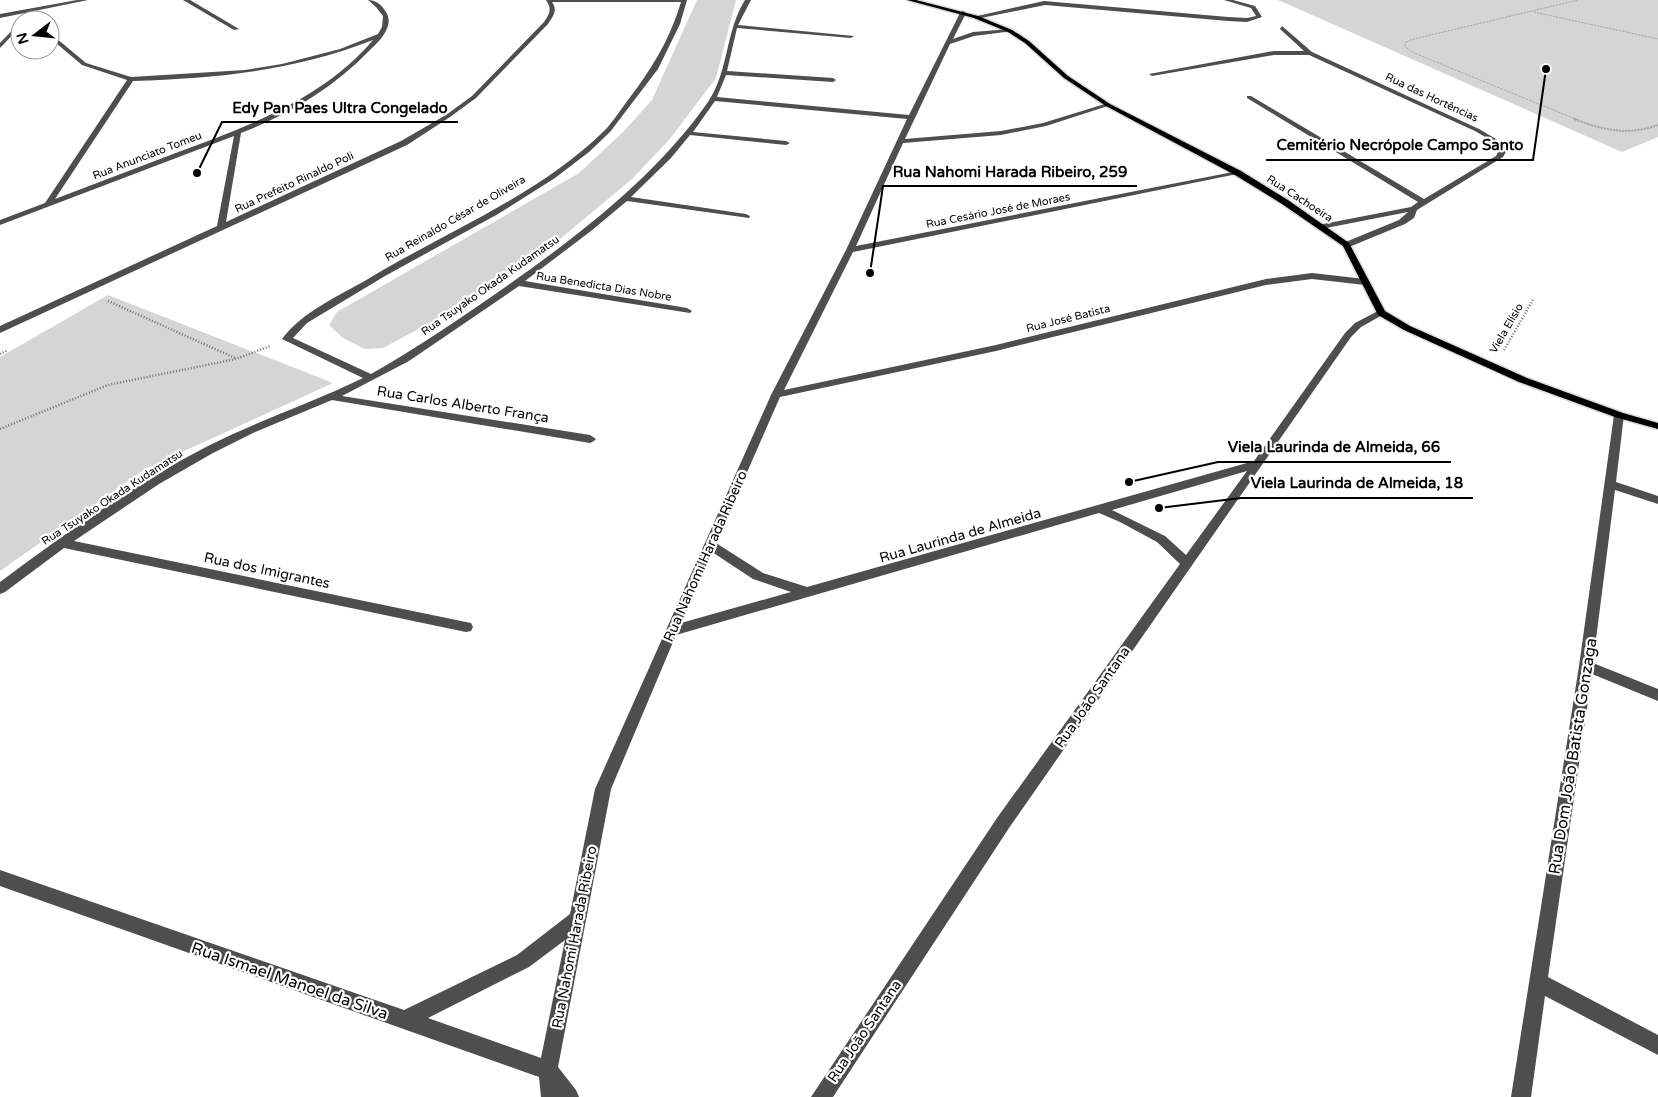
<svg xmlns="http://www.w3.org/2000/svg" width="1658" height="1097" viewBox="0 0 1658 1097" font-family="'Varela Round',sans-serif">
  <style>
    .green { fill: #d5d5d5 }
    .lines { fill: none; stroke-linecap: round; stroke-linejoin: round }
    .major-casing { stroke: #dbdbdb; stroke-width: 3 }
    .path-far2 { stroke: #707070; stroke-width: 1; stroke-dasharray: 0.5 1; stroke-linecap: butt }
    .path-far1 { stroke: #707070; stroke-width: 2; stroke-dasharray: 0.5 1; stroke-linecap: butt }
    .path { stroke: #707070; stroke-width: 2.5; stroke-dasharray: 1 2; stroke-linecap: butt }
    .minor { fill: #4e4e4e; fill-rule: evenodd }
    .major { fill: #000; fill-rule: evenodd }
    .labels { text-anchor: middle; stroke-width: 4.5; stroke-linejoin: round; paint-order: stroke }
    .far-street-label { font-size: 11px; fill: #000; stroke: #fff }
    .street-label { font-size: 14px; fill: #000; stroke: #fff }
    .near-street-label { font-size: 16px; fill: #000; stroke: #fff }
    .leader { fill: none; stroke: #000; stroke-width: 2 }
    .callout-dot { fill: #000; stroke: #fff; stroke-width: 2 }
    .callout-label { font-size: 15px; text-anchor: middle; font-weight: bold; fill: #000; stroke: #fff; stroke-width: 4.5; stroke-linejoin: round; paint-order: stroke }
  </style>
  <rect width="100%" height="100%" fill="#fff"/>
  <g class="green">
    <polygon points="697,0 736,0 716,78 669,140 632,179 548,249 469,302 383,348 365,349 343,338 329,325 337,312 579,173 623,132 652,100"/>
    <polygon points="1278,0 1658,0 1658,137 1622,152"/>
    <polygon points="108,295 333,383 145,469 0,571 0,357"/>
  </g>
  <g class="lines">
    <defs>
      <polygon id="major" points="907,0 916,0 978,16 1012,30 1029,41 1068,76 1110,104 1241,171 1288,200 1349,243 1385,311 1410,326 1527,378 1623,413 1658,423 1658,429 1615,417 1519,382 1404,330 1378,315 1343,246 1282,204 1235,175 1106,106 1064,78 1025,43 1008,32 974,18"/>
    </defs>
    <use href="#major" class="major-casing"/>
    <g class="path-far2">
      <polyline points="1534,12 1658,39"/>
      <polyline points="1578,120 1414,53 1405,47 1405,43 1410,40 1578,0"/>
    </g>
    <path class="path-far1" d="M1574 119C1603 130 1628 136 1658 125"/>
    <g class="path">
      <polyline points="108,301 235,358"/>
      <polyline points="1504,350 1534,298"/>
      <polyline points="0,354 8,350"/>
      <polyline points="0,429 108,385 236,359 270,346"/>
    </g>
    <g class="minor">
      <polygon points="77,0 88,0 0,18 0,14"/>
      <polygon points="183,0 190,0 239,29 234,30"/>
      <path d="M368 0C376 0 382 5 386 12 395 26 379 42 369 51 333 88 290 114 241 133L226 222 401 141 446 115 472 96 544 22C550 13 552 9 546 0H687L680 24 658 69 610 132 589 152 555 178 498 214 385 276 307 323 293 338 371 374C419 347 465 315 511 283 583 232 657 175 708 102 729 71 725 32 745 0H751L738 25 854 36 851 38 737 28 727 71 833 78 836 80 833 82 726 75 717 97 909 115 960 13 963 11 966 13 953 39 973 32 1010 29 1013 31 974 36 950 44 905 139 1001 131 1043 123 1108 103 1111 105 1046 126 1001 135 903 143 856 246 1238 171 1242 173 853 252 784 390 996 345 1266 279 1312 273 1365 279 1369 282 1365 285 1312 279 1266 285 996 351 780 397 716 543 763 573 807 587 1254 461 1345 333 1355 323 1378 311 1381 310 1386 313 1361 327 1351 337 1009 828 833 1097H811L997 818 1180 564 1157 542 1120 522 1099 513 676 635 611 789 558 1067 576 1090 579 1097H541L539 1077 0 886V870L404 1010 517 955 570 914 595 789 771 395 846 250 907 119 715 101 693 132 786 141 790 143 786 145 690 135 671 158 631 197 746 214 750 216 749 218 627 201 591 231 525 281 687 308 692 311 690 313 519 286 409 361 342 396 590 435 596 439 594 441 590 443 332 400 253 433 213 453 159 484 74 541 466 622 471 623 473 627 471 631 466 632 64 548 5 592 0 594V582C66 533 133 485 206 447 257 421 312 403 363 378L282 339C303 311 339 296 368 279 447 231 538 196 605 130 612 123 619 112 625 104 651 70 669 42 681 2H552C558 11 553 16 548 24L476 98 450 117 407 145 0 333V326L217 226 234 136 0 225V220L45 203 127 80 82 65 50 38V33L86 63 131 77 245 70 282 64 340 49 378 34 382 27 383 16 376 7ZM373 40C322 100 246 127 173 154 134 169 94 184 55 199L133 81C219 78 293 71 373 40ZM1247 471 1186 555 1165 536 1112 510ZM712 552 753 579 791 592 681 623ZM565 940 541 1058 428 1018 529 967Z"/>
      <polygon points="1224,0 1233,0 1255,6 1262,17 1247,22 1228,21 1045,5 976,19 973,17 1044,1 1228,17 1247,18 1256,16 1251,8"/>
      <polygon points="20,22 20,27 0,48 0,43"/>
      <polygon points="1282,26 1312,52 1479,129 1496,139 1507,150 1503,157 1417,210 1414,218 1405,224 1349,247 1343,247 1343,243 1399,220 1408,212 1321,229 1317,227 1318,225 1411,207 1418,202 1247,98 1247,96 1251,96 1424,199 1496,156 1499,150 1492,141 1475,131 1309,55 1274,55 1152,76 1149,74 1274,51 1304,51 1280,29"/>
      <polygon points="1619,412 1624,415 1616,482 1658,496 1658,504 1615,490 1593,663 1658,689 1658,701 1592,674 1548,977 1658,1035 1658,1055 1545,996 1531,1097 1511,1097 1579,666 1614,415"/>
    </g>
    <use href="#major" class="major"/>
  </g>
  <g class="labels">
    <g class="far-street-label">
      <text transform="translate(1432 97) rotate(25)" y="4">Rua das Hortências</text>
      <text transform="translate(147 155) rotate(-21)" y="4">Rua Anunciato Tomeu</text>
      <text transform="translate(294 182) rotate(-25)" y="4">Rua Prefeito Rinaldo Poli</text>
      <text transform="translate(1300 198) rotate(33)" y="4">Rua Cachoeira</text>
      <text transform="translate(998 210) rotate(-11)" y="4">Rua Cesário José de Moraes</text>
      <text transform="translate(455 218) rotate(-30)" y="4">Rua Reinaldo César de Oliveira</text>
      <text transform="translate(490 285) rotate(-35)" y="4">Rua Tsuyako Okada Kudamatsu</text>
      <text transform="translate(604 286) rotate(9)" y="4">Rua Benedicta Dias Nobre</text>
      <text transform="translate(1068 318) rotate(-14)" y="4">Rua José Batista</text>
      <text transform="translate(1506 328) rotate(-60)" y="4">Viela Elísio</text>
      <text transform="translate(112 497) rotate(-33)" y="4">Rua Tsuyako Okada Kudamatsu</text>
    </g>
    <g class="street-label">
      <text transform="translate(463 404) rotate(9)" y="5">Rua Carlos Alberto França</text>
      <text transform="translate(960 535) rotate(-16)" y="5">Rua Laurinda de Almeida</text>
      <text transform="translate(705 556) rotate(-66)" y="5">Rua Nahomi Harada Ribeiro</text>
      <text transform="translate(267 570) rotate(12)" y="5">Rua dos Imigrantes</text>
      <text transform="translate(1092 697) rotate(-55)" y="5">Rua João Santana</text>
      <text transform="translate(574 937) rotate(-79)" y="5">Rua Nahomi Harada Ribeiro</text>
      <text transform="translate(864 1031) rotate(-56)" y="5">Rua João Santana</text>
    </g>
    <g class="near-street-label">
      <text transform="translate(1572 756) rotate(-81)" y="6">Rua Dom João Batista Gonzaga</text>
      <text transform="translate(290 980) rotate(19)" y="6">Rua Ismael Manoel da Silva</text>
    </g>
  </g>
  <path class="leader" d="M197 173L222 122H458M1546 69L1533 160H1266M870 273L883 186H1137M1129 482L1218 462H1451M1159 508L1241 498H1473"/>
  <g class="callout-dot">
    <circle cx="197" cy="173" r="5"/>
    <circle cx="1546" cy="69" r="5"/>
    <circle cx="870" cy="273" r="5"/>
    <circle cx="1129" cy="482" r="5"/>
    <circle cx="1159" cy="508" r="5"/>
  </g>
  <g class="callout-label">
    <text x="340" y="113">Edy Pan Paes Ultra Congelado</text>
    <text x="1400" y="150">Cemitério Necrópole Campo Santo</text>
    <text x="1010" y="177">Rua Nahomi Harada Ribeiro, 259</text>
    <text x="1334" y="452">Viela Laurinda de Almeida, 66</text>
    <text x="1357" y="488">Viela Laurinda de Almeida, 18</text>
  </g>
  <g transform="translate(35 35) rotate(254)"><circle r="24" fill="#ffffff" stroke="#999999"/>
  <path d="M0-4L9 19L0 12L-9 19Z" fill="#000000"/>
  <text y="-8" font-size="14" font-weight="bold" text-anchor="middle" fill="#000000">N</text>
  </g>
</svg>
